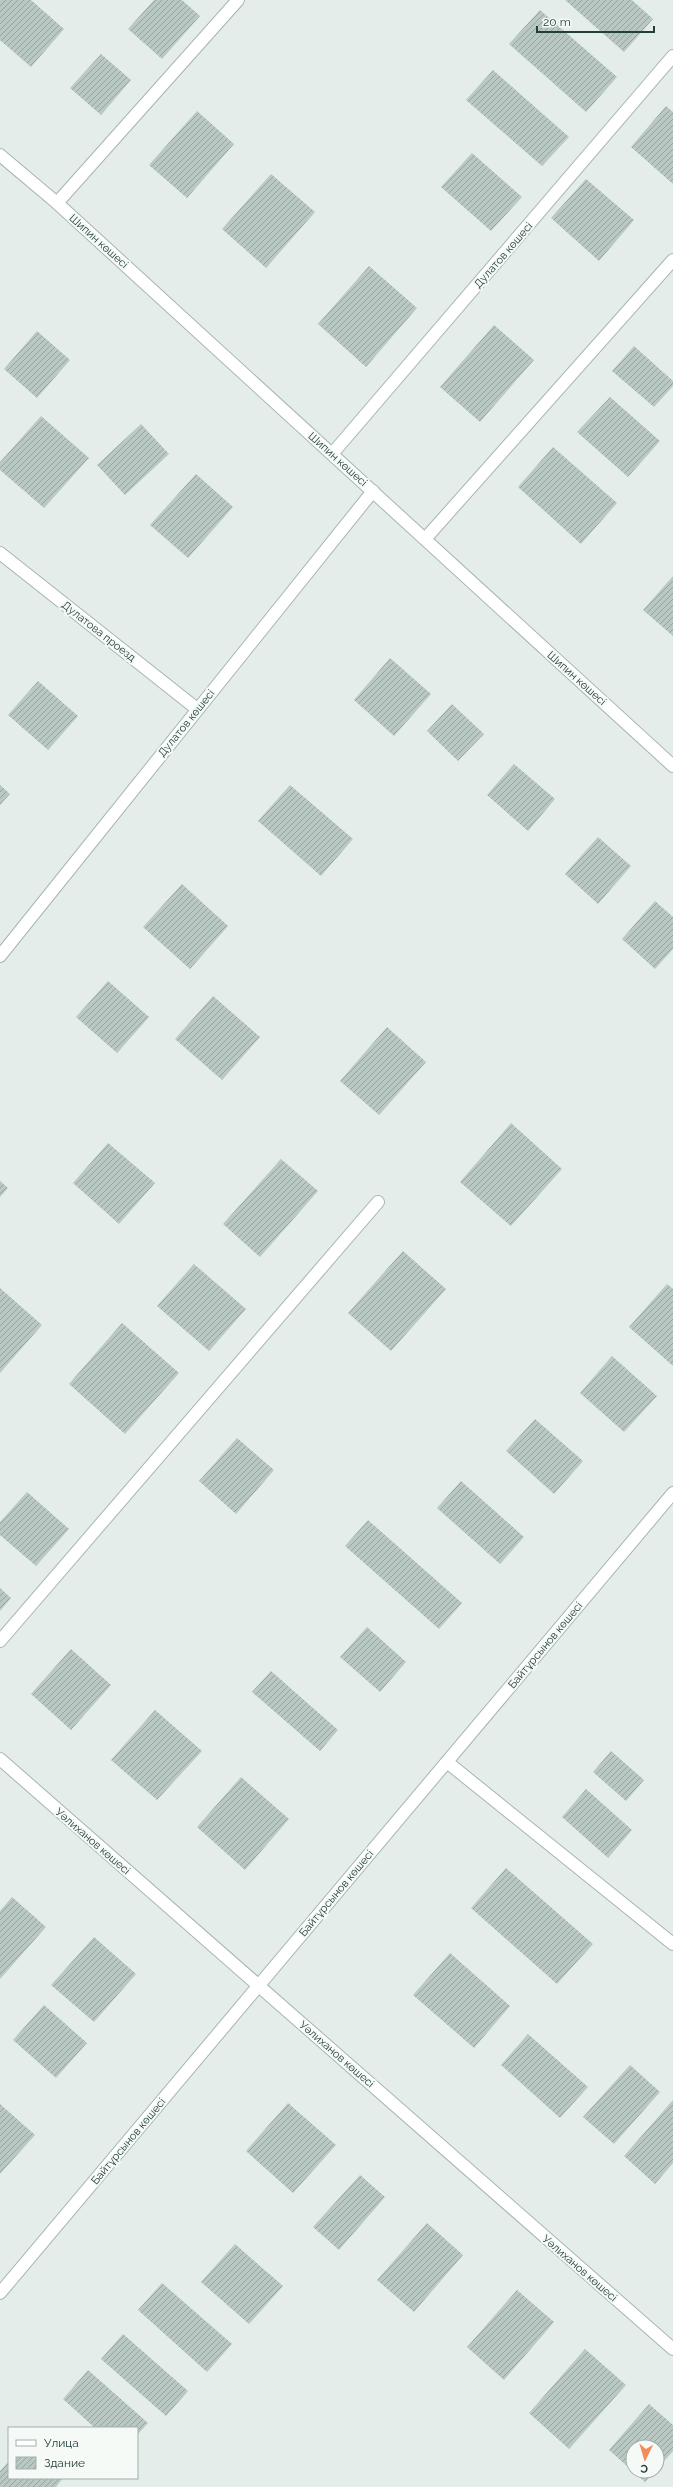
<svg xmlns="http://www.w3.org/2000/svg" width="673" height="2487" viewBox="0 0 673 2487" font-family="Raleway,sans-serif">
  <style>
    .building { fill: url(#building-hatch) }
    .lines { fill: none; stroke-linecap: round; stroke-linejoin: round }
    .service-casing { stroke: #a6b5b1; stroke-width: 14 }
    .minor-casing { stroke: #a6b5b1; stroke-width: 14 }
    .service { stroke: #fff; stroke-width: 12 }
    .minor { stroke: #fff; stroke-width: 12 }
    .labels { text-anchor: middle; stroke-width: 4; stroke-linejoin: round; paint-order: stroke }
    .street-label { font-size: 11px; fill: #233f39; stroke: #f5faf7 }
  </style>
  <defs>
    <pattern id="building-hatch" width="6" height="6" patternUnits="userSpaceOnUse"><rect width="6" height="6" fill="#b9c8c3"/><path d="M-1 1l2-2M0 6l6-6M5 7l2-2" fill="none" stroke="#96a49f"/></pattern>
  </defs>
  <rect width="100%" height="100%" fill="#e4edea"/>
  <g class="building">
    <polygon points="0,0 31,0 64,29 31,67 0,40"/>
    <polygon points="154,0 182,0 200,16 162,59 128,29"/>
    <polygon points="565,0 632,0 653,19 624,52"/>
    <polygon points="540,10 617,77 586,112 509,44"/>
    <polygon points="101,54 131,80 101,115 70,88"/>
    <polygon points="493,70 569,137 542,166 466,100"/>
    <polygon points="666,106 673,112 673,184 631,147"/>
    <polygon points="197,111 234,144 187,198 149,165"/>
    <polygon points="472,153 522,197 491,231 441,187"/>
    <polygon points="271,174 315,212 266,268 222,229"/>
    <polygon points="586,179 634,220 599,261 551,218"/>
    <polygon points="369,266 417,308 366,367 318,324"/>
    <polygon points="494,325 534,360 480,422 440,387"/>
    <polygon points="37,331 70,360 37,398 4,369"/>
    <polygon points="634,346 673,381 673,386 654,407 612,371"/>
    <polygon points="610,397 660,441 628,477 577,432"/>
    <polygon points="41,416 89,458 44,508 0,470 0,462"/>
    <polygon points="141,424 169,454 125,495 97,465"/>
    <polygon points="553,447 617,503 581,544 518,487"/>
    <polygon points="196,474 233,507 188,558 150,525"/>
    <polygon points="673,576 673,636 643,610"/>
    <polygon points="390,658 431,694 394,736 354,700"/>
    <polygon points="38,681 78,716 48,750 8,715"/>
    <polygon points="452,704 484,734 458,761 427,731"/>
    <polygon points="514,764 555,799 528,831 487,795"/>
    <polygon points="0,785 10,794 0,805"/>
    <polygon points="290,785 353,839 321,876 258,821"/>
    <polygon points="598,837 631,866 598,904 565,874"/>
    <polygon points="182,884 228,926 190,969 143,927"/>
    <polygon points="655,901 673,917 673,949 655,969 622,939"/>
    <polygon points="108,981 149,1017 117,1053 76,1017"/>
    <polygon points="213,996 260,1037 222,1080 175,1039"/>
    <polygon points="387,1027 426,1062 379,1115 340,1081"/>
    <polygon points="511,1123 562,1169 511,1226 460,1182"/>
    <polygon points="108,1143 155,1183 119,1224 73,1183"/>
    <polygon points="281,1159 318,1191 260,1257 223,1224"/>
    <polygon points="0,1181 8,1188 0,1197"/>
    <polygon points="403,1251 446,1289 391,1351 348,1313"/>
    <polygon points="194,1264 246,1309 209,1351 157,1306"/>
    <polygon points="667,1284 673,1289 673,1366 629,1327"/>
    <polygon points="0,1288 42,1325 0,1373"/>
    <polygon points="122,1323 179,1373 125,1434 69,1384"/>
    <polygon points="612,1356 657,1396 624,1432 580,1393"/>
    <polygon points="535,1419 583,1461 554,1494 506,1451"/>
    <polygon points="237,1438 274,1470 236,1514 199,1481"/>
    <polygon points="461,1481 524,1537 500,1564 437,1508"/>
    <polygon points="27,1492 69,1529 36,1566 0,1535 0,1522"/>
    <polygon points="368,1520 462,1603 439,1629 345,1546"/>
    <polygon points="0,1588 11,1598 0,1611"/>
    <polygon points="367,1627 406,1662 380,1692 340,1657"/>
    <polygon points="71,1649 111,1685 71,1730 31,1694"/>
    <polygon points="271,1671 338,1730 320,1751 252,1692"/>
    <polygon points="155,1710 202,1751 157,1800 111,1760"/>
    <polygon points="611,1751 644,1780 626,1801 593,1772"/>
    <polygon points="241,1777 289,1819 245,1870 197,1827"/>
    <polygon points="586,1789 632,1830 608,1858 562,1817"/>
    <polygon points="506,1868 593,1944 557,1984 471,1908"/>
    <polygon points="12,1897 46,1927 0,1979 0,1911"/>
    <polygon points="94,1937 136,1974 94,2022 51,1985"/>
    <polygon points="450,1953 510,2006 474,2048 413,1995"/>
    <polygon points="44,2005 87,2043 56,2078 13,2040"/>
    <polygon points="528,2034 588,2087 560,2118 501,2065"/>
    <polygon points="630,2065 660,2092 614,2144 583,2117"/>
    <polygon points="673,2100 673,2163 655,2184 624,2156"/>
    <polygon points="288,2103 336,2145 293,2193 246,2151"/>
    <polygon points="0,2104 35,2135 0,2174"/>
    <polygon points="360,2175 385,2197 339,2250 313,2227"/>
    <polygon points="427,2223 463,2255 414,2312 377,2280"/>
    <polygon points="235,2244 283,2286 249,2324 201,2282"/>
    <polygon points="162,2283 232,2344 207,2372 138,2310"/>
    <polygon points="517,2290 554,2322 504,2380 467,2347"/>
    <polygon points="123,2334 188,2391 166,2416 101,2359"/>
    <polygon points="585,2349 626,2385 569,2449 529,2413"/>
    <polygon points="88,2370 148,2423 137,2435 137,2428 95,2428 63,2399"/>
    <polygon points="649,2404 673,2425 673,2451 657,2469 657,2447 633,2447 633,2471 655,2471 645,2482 609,2450"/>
    <polygon points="9,2461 9,2478 63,2478 56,2487 0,2487 0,2471"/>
  </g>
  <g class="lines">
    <defs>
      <g id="service">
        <polyline points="57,203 238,0"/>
        <polyline points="0,553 197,709"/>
        <polyline points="0,1641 378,1202"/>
        <polyline points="447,1762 673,1944"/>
      </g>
      <g id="minor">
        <polyline points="0,155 57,203 673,766"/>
        <polyline points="332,454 673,56"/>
        <polyline points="425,539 673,260"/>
        <polyline points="0,956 373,491"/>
        <polyline points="0,1759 673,2349"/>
        <polyline points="0,2293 673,1493"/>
      </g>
    </defs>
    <use href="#service" class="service-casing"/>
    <use href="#minor" class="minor-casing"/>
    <use href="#service" class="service"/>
    <use href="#minor" class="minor"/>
  </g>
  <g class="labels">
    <g class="street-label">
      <text transform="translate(99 241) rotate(42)" y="4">Шипин көшесі</text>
      <text transform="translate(503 255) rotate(-49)" y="4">Дулатов көшесі</text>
      <text transform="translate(338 459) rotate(42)" y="4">Шипин көшесі</text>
      <text transform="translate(99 631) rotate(38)" y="4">Дулатова проезд</text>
      <text transform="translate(577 678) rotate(42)" y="4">Шипин көшесі</text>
      <text transform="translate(186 723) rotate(-51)" y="4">Дулатов көшесі</text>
      <text transform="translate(545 1645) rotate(-50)" y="4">Байтұрсынов көшесі</text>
      <text transform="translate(93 1841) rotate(41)" y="4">Уәлиханов көшесі</text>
      <text transform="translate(336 1893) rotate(-50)" y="4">Байтұрсынов көшесі</text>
      <text transform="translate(337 2054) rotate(41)" y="4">Уәлиханов көшесі</text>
      <text transform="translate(128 2141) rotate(-50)" y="4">Байтұрсынов көшесі</text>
      <text transform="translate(580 2268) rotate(41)" y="4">Уәлиханов көшесі</text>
    </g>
  </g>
  <rect x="8" y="2427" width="130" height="52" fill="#f5faf7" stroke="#a1afab"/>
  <rect x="16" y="2440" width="20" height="6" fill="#ffffff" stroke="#a1afab"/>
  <text x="44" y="2447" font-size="12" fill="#233f39">Улица</text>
  <rect x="16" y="2457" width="20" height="12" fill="url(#building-hatch)" stroke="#a1afab"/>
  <text x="44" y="2467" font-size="12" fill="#233f39">Здание</text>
  <g transform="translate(645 2459) rotate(185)"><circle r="19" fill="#f5faf7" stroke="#a1afab"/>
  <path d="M0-3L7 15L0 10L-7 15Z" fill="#f08d5f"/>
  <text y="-6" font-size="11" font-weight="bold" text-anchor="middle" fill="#233f39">С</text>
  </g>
  <path d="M537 26v6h117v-6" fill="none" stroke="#233f39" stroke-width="2"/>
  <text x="543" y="26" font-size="12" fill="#233f39" stroke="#f5faf7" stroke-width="3" paint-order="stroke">20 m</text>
</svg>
